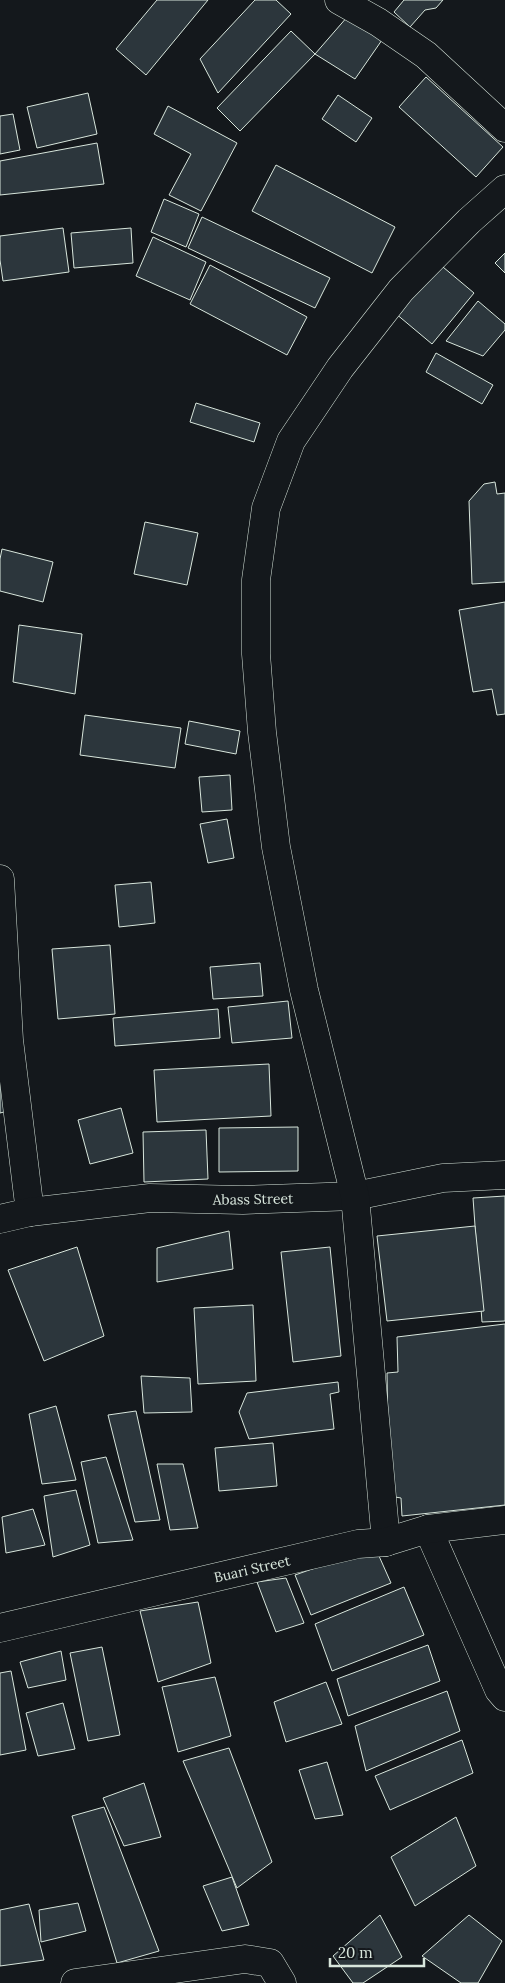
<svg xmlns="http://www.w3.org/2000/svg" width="505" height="1983" viewBox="0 0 505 1983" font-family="Lora,serif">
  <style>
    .building { fill: #2c363c; stroke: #d8e6dc }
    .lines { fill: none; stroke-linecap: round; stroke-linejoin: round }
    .street-casing { stroke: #d8e6dc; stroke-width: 29 }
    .street { stroke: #14181c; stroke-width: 28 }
    .labels { text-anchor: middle; stroke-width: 4; stroke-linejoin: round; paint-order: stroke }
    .street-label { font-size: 14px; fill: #d8e6dc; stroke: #14181c }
  </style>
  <rect width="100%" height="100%" fill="#14181c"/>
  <g class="building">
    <polygon points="157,0 208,0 146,75 116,49"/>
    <polygon points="255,0 276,0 291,14 218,93 200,59"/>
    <polygon points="404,0 443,0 436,8 425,10 410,27 394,12"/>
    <polygon points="348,16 382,40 355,79 315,54"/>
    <polygon points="291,31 315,54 240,131 217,108"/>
    <polygon points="426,77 503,147 476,177 399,107"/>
    <polygon points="88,93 97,134 37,148 27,107"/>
    <polygon points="338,95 372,118 356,142 322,119"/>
    <polygon points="168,106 237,143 201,211 169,195 191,154 154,134"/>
    <polygon points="13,114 20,150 0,154 0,116"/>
    <polygon points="97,143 104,184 0,195 0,161"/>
    <polygon points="276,165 395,227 372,273 252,211"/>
    <polygon points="164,199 199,214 186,247 151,232"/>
    <polygon points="202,217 330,278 315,308 188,248"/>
    <polygon points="63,228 69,272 3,281 0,260 0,236"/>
    <polygon points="131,228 133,263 74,268 71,233"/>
    <polygon points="153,237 206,262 190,300 136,276"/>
    <polygon points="505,253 505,273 495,263"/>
    <polygon points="437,262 474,293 432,344 395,313"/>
    <polygon points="210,265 307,317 287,355 190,304"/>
    <polygon points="478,301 505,324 505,330 483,356 446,341"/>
    <polygon points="436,353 493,385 482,404 426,372"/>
    <polygon points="196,403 260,423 254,442 190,422"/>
    <polygon points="495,482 497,494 505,493 505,582 472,584 469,501 484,484"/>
    <polygon points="145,522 198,533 187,585 134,574"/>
    <polygon points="2,549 53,562 43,602 0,591 0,559"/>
    <polygon points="505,602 505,714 497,715 492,689 473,692 459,610"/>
    <polygon points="19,625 82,634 75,694 13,682"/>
    <polygon points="85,715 181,728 175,768 80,755"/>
    <polygon points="189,721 240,731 236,754 185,744"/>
    <polygon points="230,775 232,810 202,812 199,777"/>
    <polygon points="227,819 234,858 208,863 200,824"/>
    <polygon points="151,882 155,923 119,927 115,885"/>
    <polygon points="110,945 115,1014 58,1019 52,949"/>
    <polygon points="260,963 263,996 213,999 210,967"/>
    <polygon points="288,1001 292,1038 232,1043 228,1007"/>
    <polygon points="218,1009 220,1038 115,1046 113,1018"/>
    <polygon points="269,1064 271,1116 157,1122 154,1070"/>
    <polygon points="0,1081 2,1081 8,1111 0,1113"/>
    <polygon points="121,1108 133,1153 90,1164 78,1120"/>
    <polygon points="298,1127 298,1171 219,1172 219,1128"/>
    <polygon points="206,1130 208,1179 144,1182 143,1132"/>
    <polygon points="505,1196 505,1321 482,1322 473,1198"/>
    <polygon points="475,1226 484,1311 387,1321 377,1236"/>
    <polygon points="229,1231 233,1269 157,1282 157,1248"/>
    <polygon points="77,1247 104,1336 44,1361 8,1270"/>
    <polygon points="330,1247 341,1356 293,1362 281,1252"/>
    <polygon points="253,1305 256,1381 198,1384 194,1308"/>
    <polygon points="505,1324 505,1505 402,1516 401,1498 389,1496 387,1373 398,1372 397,1337"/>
    <polygon points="141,1376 190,1378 192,1412 144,1413"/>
    <polygon points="338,1382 339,1392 330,1394 334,1429 249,1439 239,1412 247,1393"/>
    <polygon points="56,1406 76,1480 42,1484 29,1414"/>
    <polygon points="136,1411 160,1520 135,1522 108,1415"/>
    <polygon points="273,1443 277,1486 219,1491 215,1448"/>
    <polygon points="106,1457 133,1540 98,1543 81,1462"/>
    <polygon points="157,1464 183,1464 198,1528 170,1530"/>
    <polygon points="76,1490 90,1545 53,1557 44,1496"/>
    <polygon points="33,1509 45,1545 6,1553 2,1517"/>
    <polygon points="375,1547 391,1583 311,1615 295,1575"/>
    <polygon points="286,1578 304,1623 276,1632 257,1582"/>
    <polygon points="404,1587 424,1635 332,1671 315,1624"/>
    <polygon points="198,1602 211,1663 158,1682 140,1611"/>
    <polygon points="428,1645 440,1681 348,1716 337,1679"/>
    <polygon points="102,1647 120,1735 88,1741 70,1653"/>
    <polygon points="61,1651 66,1680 28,1688 20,1662"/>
    <polygon points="11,1671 26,1750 0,1755 0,1673"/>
    <polygon points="215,1677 231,1736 178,1752 162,1687"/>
    <polygon points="326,1682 342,1724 286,1742 274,1702"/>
    <polygon points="447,1691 460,1731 366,1771 355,1726"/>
    <polygon points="63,1703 75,1749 38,1756 26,1713"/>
    <polygon points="462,1740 473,1773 390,1810 375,1776"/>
    <polygon points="229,1748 272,1862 237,1888 183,1761"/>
    <polygon points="327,1762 343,1815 315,1819 299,1770"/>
    <polygon points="144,1783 161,1837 124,1846 103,1798"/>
    <polygon points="104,1807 159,1951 117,1963 72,1816"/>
    <polygon points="456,1817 476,1866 415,1906 391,1857"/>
    <polygon points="232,1877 249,1925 222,1931 203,1886"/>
    <polygon points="78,1903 86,1931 41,1942 39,1910"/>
    <polygon points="29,1904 44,1960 0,1966 0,1910"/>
    <polygon points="380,1915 402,1957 363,1983 353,1983 333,1956"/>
    <polygon points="469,1915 502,1941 478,1983 461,1983 422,1956"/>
  </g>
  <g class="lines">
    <defs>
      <g id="street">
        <polyline points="339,0 378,22 426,55 505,128"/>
        <polyline points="0,879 9,1040 30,1212"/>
        <polyline points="0,1219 30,1212 150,1198 243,1200 355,1196 443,1178 505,1175"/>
        <polyline points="428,1529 499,1690 505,1697"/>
        <polyline points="386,1542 355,1196 304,990 276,847 262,732 256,654 256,580 266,508 291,441 340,368 401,290 469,221 505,189"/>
        <polyline points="0,1628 358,1544 386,1542 428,1529 505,1520"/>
        <polyline points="75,1983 245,1959 270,1963 282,1983"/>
      </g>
    </defs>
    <use href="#street" class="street-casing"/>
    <use href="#street" class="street"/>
  </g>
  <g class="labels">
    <g class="street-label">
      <text transform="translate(253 1199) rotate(-1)" y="5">Abass Street</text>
      <text transform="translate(252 1569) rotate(-13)" y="5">Buari Street</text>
    </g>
  </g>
  <path d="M330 1958v8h94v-8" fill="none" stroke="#d8e6dc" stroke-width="2.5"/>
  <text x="338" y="1958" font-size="15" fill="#d8e6dc" stroke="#14181c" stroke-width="4" paint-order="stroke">20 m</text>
</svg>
